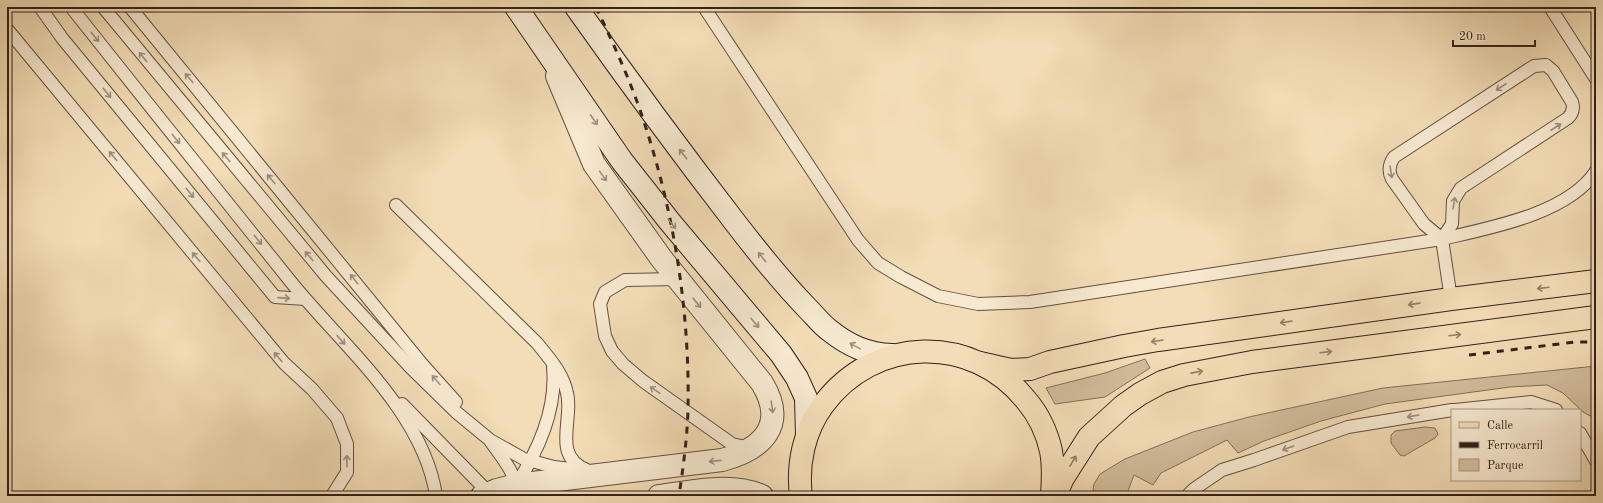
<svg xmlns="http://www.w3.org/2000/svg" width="1603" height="503" viewBox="0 0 1603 503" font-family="'Old Standard TT',serif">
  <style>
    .green { fill: #d2bd9b; stroke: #826f5a }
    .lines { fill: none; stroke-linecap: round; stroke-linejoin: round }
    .service-casing { stroke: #625041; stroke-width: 14 }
    .minor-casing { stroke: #625041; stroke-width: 24 }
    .secondary-casing { stroke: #32211a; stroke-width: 24 }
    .primary-casing { stroke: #32211a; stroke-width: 24 }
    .trunk-casing { stroke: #32211a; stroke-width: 24 }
    .service { stroke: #f7e9d0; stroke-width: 12 }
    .minor { stroke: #f7e9d0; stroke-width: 22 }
    .secondary { stroke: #f7e9d0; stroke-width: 22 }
    .primary { stroke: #f3ddb6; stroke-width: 22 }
    .trunk { stroke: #f3ddb6; stroke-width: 22 }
    .rail { stroke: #32211a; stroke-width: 3; stroke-dasharray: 7 7; stroke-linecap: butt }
    .oneway { stroke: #9e8f7e }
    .oneway2 { stroke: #927f68 }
  </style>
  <rect width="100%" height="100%" fill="#f3ddb6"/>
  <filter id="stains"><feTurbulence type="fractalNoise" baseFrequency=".005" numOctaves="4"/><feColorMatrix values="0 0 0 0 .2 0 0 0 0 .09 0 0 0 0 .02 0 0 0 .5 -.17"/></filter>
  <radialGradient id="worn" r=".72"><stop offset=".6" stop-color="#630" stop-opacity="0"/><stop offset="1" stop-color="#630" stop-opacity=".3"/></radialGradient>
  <g class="green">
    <polygon points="1145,359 1150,368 1105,397 1055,404 1046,388 1105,373"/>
    <polygon points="1596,366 1596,419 1583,412 1563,393 1547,385 1510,387 1385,404 1321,421 1264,441 1238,453 1227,440 1161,473 1153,485 1134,475 1126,496 1092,496 1094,484 1100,474 1125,459 1193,432 1249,417 1383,388"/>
    <polygon points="1425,427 1435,428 1438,434 1435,438 1404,456 1400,455 1391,443 1391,435 1395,431"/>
  </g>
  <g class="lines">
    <defs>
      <g id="service">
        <polyline points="40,7 62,38 275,297 305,299"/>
        <path d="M71 7C144 99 217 190 291 282 341 344 424 412 436 496"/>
        <polyline points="103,7 326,276 411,368 456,412 490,440 524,459 554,467 579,470"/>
        <polyline points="130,7 422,364 456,402"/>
        <path d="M704 7 858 240 878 263 901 277 938 296 978 304 1030 302 1442 239C1489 228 1568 214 1596 171"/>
        <polyline points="1550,7 1596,79"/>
        <polyline points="7,29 284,363 312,389 337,418 347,444 347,472 332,496"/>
        <path d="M396 205 537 343C549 358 563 373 567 393 574 419 551 456 587 470"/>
        <path d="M1442 239 1452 224 1453 201 1461 188 1568 118C1573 113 1574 108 1572 102L1553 71 1546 65 1534 66 1394 157C1389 164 1388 171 1392 179L1424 224 1442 239 1451 299"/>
        <polyline points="678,279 625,280 605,292 600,304 605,336 612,351 623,364 643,381 732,444 750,448"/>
        <polyline points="402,404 491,495"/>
        <polyline points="1455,410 1531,402 1556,410"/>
        <polyline points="1580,433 1596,461"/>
        <path d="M491 442C500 455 516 473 516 490"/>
        <path d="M516 485C538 451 557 408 553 367"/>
        <polyline points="1187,496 1194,489 1222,470 1254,460 1348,427 1452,410"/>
      </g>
      <g id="minor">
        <path d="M482 496 497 490 516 485 722 460C764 449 787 424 762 383L661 258 594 164 557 76"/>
        <path d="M659 496C692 492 731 482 762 496"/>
      </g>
      <g id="secondary">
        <polyline points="516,7 622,161 670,222 781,354 797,378 806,398 807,435"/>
        <path d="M576 7C627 79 680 151 734 221 757 251 781 281 808 309 815 316 821 324 829 330 849 346 867 354 892 355"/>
      </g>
      <path id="primary" d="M801 496C797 464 804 431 823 405 874 336 972 333 1026 400 1038 414 1047 433 1051 451 1054 466 1053 481 1052 496"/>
      <g id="trunk">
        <polyline points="980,363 1011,370 1030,369 1050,362 1124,346 1158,340 1451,299 1596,281"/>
        <polyline points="1055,496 1063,478 1089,437 1123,406 1140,394 1162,382 1184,375 1252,362 1596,317"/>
      </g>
    </defs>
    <use href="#service" class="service-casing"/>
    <use href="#minor" class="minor-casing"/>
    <use href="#secondary" class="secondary-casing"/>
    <use href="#primary" class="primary-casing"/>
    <use href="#trunk" class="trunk-casing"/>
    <use href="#service" class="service"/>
    <use href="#minor" class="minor"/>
    <use href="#secondary" class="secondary"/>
    <use href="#primary" class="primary"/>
    <use href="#trunk" class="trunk"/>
    <g class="rail">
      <path d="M596 7C614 45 632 84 645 125 675 217 690 315 688 411 687 440 683 468 679 496"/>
      <polyline points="1469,355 1575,342 1596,342"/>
    </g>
  </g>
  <defs><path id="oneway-shaft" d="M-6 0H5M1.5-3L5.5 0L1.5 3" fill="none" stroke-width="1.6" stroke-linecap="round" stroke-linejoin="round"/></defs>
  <g class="oneway">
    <use href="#oneway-shaft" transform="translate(95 37) rotate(51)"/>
    <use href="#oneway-shaft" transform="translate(143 57) rotate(-129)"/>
    <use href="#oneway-shaft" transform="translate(189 78) rotate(-130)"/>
    <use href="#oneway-shaft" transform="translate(1501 87) rotate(147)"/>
    <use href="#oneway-shaft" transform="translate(107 93) rotate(51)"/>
    <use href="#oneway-shaft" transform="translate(594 120) rotate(56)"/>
    <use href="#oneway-shaft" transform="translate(1556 127) rotate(-33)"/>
    <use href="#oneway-shaft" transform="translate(176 139) rotate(51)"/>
    <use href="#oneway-shaft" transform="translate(683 154) rotate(-127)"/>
    <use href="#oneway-shaft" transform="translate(113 156) rotate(-130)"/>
    <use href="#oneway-shaft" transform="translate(226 157) rotate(-130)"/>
    <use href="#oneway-shaft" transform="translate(1391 172) rotate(81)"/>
    <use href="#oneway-shaft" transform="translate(603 176) rotate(55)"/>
    <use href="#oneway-shaft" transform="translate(271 179) rotate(-130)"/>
    <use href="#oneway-shaft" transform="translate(190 193) rotate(51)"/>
    <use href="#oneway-shaft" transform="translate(1454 203) rotate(-80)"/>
    <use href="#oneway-shaft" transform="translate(672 224) rotate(51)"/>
    <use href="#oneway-shaft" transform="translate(258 240) rotate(51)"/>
    <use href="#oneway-shaft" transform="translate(309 256) rotate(-130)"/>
    <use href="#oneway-shaft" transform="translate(196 257) rotate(-130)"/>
    <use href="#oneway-shaft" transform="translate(762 257) rotate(-128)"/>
    <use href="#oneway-shaft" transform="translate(354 279) rotate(-129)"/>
    <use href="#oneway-shaft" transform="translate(284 298) rotate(4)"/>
    <use href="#oneway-shaft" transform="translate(697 303) rotate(51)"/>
    <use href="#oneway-shaft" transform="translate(755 323) rotate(50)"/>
    <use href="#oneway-shaft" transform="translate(341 340) rotate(48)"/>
    <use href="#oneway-shaft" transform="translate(855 346) rotate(-151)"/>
    <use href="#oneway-shaft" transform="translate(278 357) rotate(-130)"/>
    <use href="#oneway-shaft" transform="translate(436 380) rotate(-131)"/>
    <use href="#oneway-shaft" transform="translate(655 390) rotate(-146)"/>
    <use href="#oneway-shaft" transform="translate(772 407) rotate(82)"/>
    <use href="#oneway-shaft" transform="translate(1413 416) rotate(170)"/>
    <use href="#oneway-shaft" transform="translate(1288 448) rotate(160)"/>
    <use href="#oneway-shaft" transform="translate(347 461) rotate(-91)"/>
    <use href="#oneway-shaft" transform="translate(715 461) rotate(173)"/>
  </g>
  <g class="oneway2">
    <use href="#oneway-shaft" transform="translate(1543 288) rotate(173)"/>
    <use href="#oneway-shaft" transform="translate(1414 304) rotate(172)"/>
    <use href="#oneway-shaft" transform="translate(1286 322) rotate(172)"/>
    <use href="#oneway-shaft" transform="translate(1455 335) rotate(-7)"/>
    <use href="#oneway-shaft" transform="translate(1157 341) rotate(171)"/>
    <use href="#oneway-shaft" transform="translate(1326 352) rotate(-7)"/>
    <use href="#oneway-shaft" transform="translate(1197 372) rotate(-11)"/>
    <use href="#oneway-shaft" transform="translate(1073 461) rotate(-59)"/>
  </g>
  <rect width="1603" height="503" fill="none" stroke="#f3ddb6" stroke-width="24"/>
  <rect x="8" y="8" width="1587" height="487" fill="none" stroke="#32211a" stroke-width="2"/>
  <rect x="12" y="12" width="1579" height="479" fill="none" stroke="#32211a"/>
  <rect x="1451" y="409" width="130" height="72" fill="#f7e9d0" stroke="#a89987"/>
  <rect x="1459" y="422" width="20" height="6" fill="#f3ddb6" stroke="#a89987"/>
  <text x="1487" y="429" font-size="12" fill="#32211a">Calle</text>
  <rect x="1459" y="442" width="20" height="6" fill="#32211a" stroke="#a89987"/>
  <text x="1487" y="449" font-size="12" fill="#32211a">Ferrocarril</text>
  <rect x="1459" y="459" width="20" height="12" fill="#d2bd9b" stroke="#a89987"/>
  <text x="1487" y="469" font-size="12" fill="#32211a">Parque</text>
  <path d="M1453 40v6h82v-6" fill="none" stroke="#32211a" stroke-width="2"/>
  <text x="1459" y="40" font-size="12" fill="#32211a" stroke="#f7e9d0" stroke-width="3" paint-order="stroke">20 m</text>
  <rect width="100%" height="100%" filter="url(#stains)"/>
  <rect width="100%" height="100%" fill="url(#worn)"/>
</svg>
